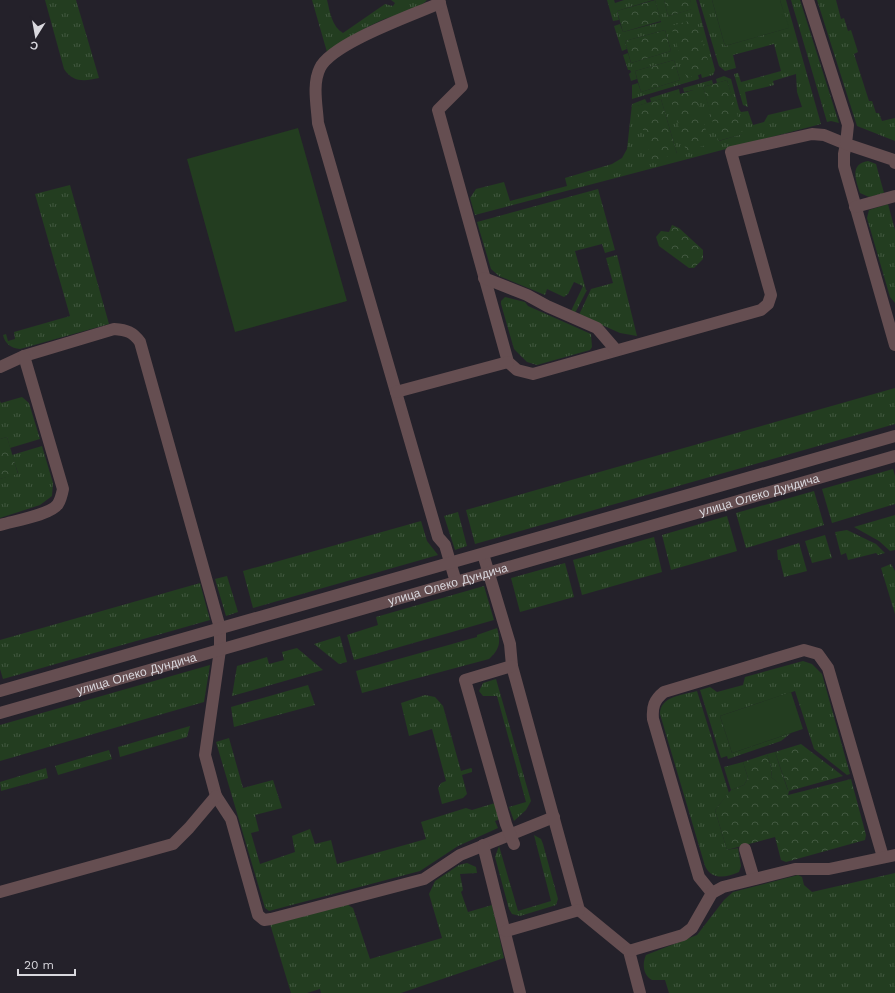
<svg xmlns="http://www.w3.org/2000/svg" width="895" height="993" viewBox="0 0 895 993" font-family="'Work Sans',sans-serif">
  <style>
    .grass { fill: url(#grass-tufts) }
    .forest { fill: url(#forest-crowns) }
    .pitch { fill: #233d20 }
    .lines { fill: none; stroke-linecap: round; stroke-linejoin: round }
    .minor { stroke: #654e51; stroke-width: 12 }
    .labels { text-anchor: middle; stroke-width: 3; stroke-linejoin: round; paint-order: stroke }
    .street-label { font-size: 12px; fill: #d9d8de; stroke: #24212a }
  </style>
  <defs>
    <pattern id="grass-tufts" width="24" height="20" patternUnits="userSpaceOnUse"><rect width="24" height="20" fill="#233d20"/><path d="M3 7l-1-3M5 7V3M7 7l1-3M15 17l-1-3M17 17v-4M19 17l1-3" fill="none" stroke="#425840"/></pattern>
    <pattern id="forest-crowns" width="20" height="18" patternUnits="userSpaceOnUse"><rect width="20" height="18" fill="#233d20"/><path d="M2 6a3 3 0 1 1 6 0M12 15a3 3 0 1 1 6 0" fill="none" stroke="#425840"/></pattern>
  </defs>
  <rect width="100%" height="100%" fill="#24212a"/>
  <g class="grass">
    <path d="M45 0H76L99 78C85 81 73 83 64 69Z"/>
    <path d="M312 0H327C330 12 332 27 343 33L385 4 393 6 395 3 391 0H427C416 13 396 14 382 20 362 29 345 40 327 52Z"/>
    <polygon points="607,0 614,0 615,3 624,0 653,0 617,11 619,20 613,21"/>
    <polygon points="655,0 664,0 668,16 692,9 690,0 696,0 715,70 713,75 702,78 701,74 698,75 699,79 632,99 632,85 638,83 641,92 680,80 674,60 635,71 637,79 631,81 629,74 631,72 630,70 628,70 623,55 628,53 631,63 671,51 665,30 625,41 627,49 622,51 614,26 620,24 623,32 661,22"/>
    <polygon points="699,0 712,0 725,46 788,28 780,0 786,0 821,124 475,215 470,198 476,189 504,182 510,201 567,186 565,178 612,164 622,158 627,149 632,104 645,99 647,103 637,106 677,154 661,99 651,102 650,98 679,89 680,94 670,97 694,90 684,92 683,88 712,80 713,84 703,87 719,141 742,134 727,80 717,83 716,79 724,76 731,79 739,109 741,112 748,111 753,125 764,122 768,115 802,107 797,92 796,74 773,81 774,85 745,92 748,107 743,105 734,74 738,73 741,82 781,71 774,44 733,55 736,68 725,71 719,66"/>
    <polygon points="791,0 800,0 839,123 831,121 827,122"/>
    <polygon points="817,0 836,0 841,19 844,18 848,31 851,30 858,52 854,54 869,101 872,101 876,113 879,113 882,121 895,118 895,141 857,126"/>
    <path d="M868 161 876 164 884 193 869 197 860 193C856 180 849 164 868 161Z"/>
    <path d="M70 185 109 324 20 349C11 348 5 344 3 335L6 334 8 341 15 339 14 332 70 316 35 194Z"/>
    <polygon points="598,189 615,250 605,253 602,244 575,251 586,290 587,290 575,313 571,311 583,286 574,282 568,294 564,297 547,289 545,295 499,276 491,269 477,222"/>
    <polygon points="888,204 895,230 895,303 890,297 867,218 869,210"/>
    <polygon points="617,255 637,336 620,333 579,315 591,289 613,283 606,258"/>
    <polygon points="505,297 525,302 528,306 591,334 592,347 590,350 537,365 527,362 514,349 501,304 501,301"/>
    <polygon points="895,388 895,424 475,544 466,510"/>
    <polygon points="22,397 29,403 40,439 10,448 7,437 0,439 0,401 1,403"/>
    <polygon points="42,446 53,483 52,496 40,505 0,518 0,479 18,473 12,455"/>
    <polygon points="893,469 895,476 895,504 832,523 822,489"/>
    <polygon points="814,491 824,525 746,548 736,513"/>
    <polygon points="458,512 467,546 455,550 444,516"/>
    <polygon points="895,515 895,550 890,551 879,541 854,527"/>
    <polygon points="727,516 737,551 671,570 662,535"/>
    <polygon points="421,521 427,541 438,555 253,608 243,571"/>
    <polygon points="847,530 876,544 885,553 878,555 876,553 848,560 846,553 841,555 835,532"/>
    <polygon points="825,535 832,558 812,563 805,541"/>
    <polygon points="654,537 662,572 582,595 573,560"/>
    <polygon points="799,543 807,571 784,577 780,560 778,560 777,550"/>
    <polygon points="565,563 574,597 520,612 511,578"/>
    <polygon points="891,564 895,571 895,614 881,568"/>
    <polygon points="227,576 238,612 226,616 215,579"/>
    <polygon points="200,583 210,620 3,679 0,669 0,640"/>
    <polygon points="484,586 494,620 354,660 347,635 378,625 376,617"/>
    <path d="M497 628C501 642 500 649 489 659L362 693 356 671 477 637V635Z"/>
    <polygon points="340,636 347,662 339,664 314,644"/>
    <polygon points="297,648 323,670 232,696 237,666 267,657 269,664 284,660 282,652"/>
    <polygon points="803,661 812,664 822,674 850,774 847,775 814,749 795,691 720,716 732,753 791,733 781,741 728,759 727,756 721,758 700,690 710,687 717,692 743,685 745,677"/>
    <polygon points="210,665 204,702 0,761 0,725"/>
    <polygon points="496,679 531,801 526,810 514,821 509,807 526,802 497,696 483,696 479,691 483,683"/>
    <polygon points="308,685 315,705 234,727 231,707"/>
    <path d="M697 691 729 793 715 810 727 850 738 848 741 866 739 872C727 877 712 881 705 866L660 714C660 696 683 695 697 691Z"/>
    <polygon points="425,695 435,697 443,706 461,771 471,768 472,769 472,772 462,775 467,794 463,798 442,804 438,788 441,783 446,781 432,729 409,736 401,703"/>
    <polygon points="190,726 187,737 120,757 118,747"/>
    <polygon points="229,738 243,788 273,780 282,808 255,815 259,831 251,833 260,864 295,852 292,836 310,829 315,844 331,840 337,864 426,839 421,822 466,808 472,810 495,803 500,819 495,821 498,828 458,846 420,871 269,911 265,908 216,742"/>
    <polygon points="109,750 112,759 58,775 55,766"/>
    <polygon points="775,752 788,791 771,777 772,770 767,754"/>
    <polygon points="743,762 748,778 744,785 731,790 724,767"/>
    <polygon points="46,768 48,778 1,791 0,782"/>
    <polygon points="534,835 541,839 543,844 558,899 556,905 520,916 512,914 509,909 495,857 499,846 518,911 551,901"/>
    <polygon points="467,863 476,867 477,873 460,874 463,890 461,892 468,912 492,905 504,958 401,993 321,993 320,989 307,993 291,993 270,924 345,903 353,908 370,959 442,938 429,894 435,881 459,865"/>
    <path d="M895 873V993H669L665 980H652C643 975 642 964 646 955L697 935 724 900 733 892 798 875 802 877 804 885 812 892Z"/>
  </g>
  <g class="forest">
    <polygon points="655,0 661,21 623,32 617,11"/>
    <polygon points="664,0 690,0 693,9 668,16"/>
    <polygon points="696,19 711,71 687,78 671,26"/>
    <polygon points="665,30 671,51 631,63 625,41"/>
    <polygon points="674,60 680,80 641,92 635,71"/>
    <polygon points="727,80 743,134 718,141 703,87"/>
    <polygon points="694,90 710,144 686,151 670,97"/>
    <polygon points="661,99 677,154 652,161 636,106"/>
    <polygon points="672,225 679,228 703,250 703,259 694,268 689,268 659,246 656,237 661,231 669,232"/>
    <polygon points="7,437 18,474 0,479 0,439"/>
    <polygon points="801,744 843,776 789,791 788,795 851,779 866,835 865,840 786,862 781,860 775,837 727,850 715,810 731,790 744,785 748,778 743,762 767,754 772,770 771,777 788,790 775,752"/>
  </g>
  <g class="pitch">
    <polygon points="712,0 780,0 789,28 725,46"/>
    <polygon points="298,128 347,301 235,332 187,159"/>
    <polygon points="791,692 803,729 732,753 720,716"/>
  </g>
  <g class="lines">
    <g class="minor">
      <polyline points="439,0 462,86 438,110 508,362 517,370 533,374 761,310 768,304 771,295 731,152 812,134 824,135 846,144 844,154 844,166 895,345"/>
      <polyline points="808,0 848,125 846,144 894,160 895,163"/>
      <path d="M440 3C413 15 332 43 320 68 312 84 317 106 318 123L438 537 445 545 456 582"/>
      <polyline points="855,207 895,196"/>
      <polyline points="484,278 527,295 547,306 597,328 616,350"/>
      <path d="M0 367 24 356 114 329C127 330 133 332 140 342L220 628V650L205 755 216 796 231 819 258 915 264 920 271 919 424 879 460 855 554 817"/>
      <polyline points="396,392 508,362"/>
      <path d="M0 525C13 521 51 515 58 504 61 499 62 494 63 489L24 356"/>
      <polyline points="483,554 510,644 512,666 579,910 629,951 640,993"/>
      <polyline points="512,666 465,680 506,824 514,844"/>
      <polyline points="0,691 895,436"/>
      <path id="s1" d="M0 713 895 456"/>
      <polyline points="483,845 520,993"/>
      <polyline points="745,849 754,879"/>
      <polyline points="0,892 173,844 189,828 216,796"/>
      <path d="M712 893 699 877 653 719C652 707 654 700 664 692L804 650 818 654 828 668 883 857"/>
      <polyline points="506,931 579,910"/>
      <polyline points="629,951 683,935 692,928 712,893 723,887 795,869 829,869 895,855"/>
    </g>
  </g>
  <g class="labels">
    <g class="street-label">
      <text dy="4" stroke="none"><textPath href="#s1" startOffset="790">улица Олеко Дундича</textPath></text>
      <text dy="4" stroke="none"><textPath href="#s1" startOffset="466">улица Олеко Дундича</textPath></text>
      <text dy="4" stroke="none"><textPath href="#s1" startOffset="142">улица Олеко Дундича</textPath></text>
    </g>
  </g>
  <g transform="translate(36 36) rotate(191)" stroke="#24212a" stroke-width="3" paint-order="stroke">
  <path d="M0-3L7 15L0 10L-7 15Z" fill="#d9d8de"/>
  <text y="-6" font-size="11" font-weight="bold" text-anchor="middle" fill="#d9d8de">С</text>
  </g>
  <path d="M18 969v6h57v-6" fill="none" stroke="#d9d8de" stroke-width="2"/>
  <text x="24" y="969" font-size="12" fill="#d9d8de" stroke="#24212a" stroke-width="3" paint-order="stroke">20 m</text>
</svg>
